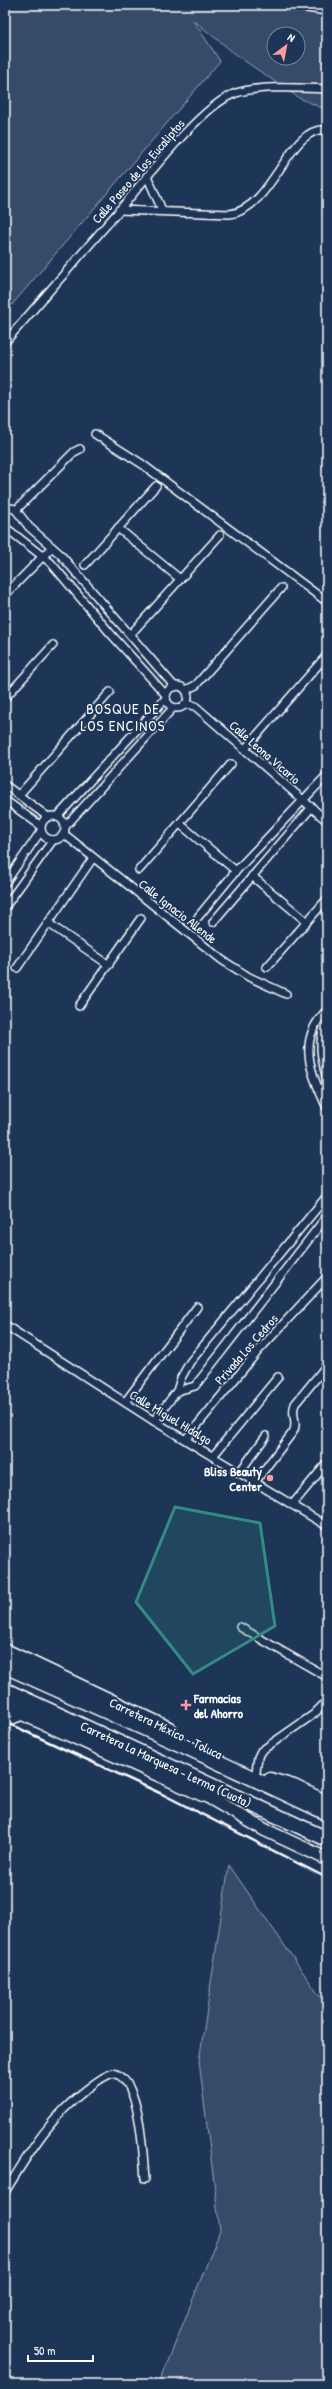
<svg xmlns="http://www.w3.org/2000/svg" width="332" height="2389" viewBox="0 0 332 2389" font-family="'Patrick Hand',sans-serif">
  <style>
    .green { fill: #364b69; stroke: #9aa5b4; fill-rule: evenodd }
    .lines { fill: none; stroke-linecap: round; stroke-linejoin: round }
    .minor-casing { stroke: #fff; stroke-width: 10 }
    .primary-casing { stroke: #fff; stroke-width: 15 }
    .motorway-casing { stroke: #fff; stroke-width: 17 }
    .minor { stroke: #1d3557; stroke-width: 7 }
    .primary { stroke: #1d3557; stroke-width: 12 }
    .motorway { stroke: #1d3557; stroke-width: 14 }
    .rail { stroke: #fff; stroke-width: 2.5 }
    .marked { fill: #338b84; fill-opacity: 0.2; stroke: #338b84; stroke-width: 3; stroke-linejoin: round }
    .poi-dot { fill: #ff9aa2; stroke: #1d3557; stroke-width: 1.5 }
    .labels { text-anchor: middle; stroke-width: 3.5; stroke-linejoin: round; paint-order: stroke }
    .street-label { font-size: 13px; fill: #fff; stroke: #1d3557 }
    .poi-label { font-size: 13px; font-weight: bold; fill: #fff; stroke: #1d3557; text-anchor: end }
    .quarter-label { font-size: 15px; letter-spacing: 1px; fill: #fff; stroke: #1d3557 }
  </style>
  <rect width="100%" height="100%" fill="#1d3557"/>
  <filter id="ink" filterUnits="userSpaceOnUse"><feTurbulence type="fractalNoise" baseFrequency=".025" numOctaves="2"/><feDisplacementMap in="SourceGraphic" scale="8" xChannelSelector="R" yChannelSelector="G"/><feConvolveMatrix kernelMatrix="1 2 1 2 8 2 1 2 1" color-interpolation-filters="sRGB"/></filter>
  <g filter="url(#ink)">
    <g class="green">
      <path d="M5 5H327V110L299 98 239 57 193 20 220 61 5 313ZM274 34H298V58H274Z"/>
      <polygon points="229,1865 327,2007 327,2384 159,2384 220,2231 199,2061"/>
    </g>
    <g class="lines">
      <defs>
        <g id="minor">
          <polyline points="286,5 327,11"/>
          <polyline points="147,176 162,210"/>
          <path d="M119 210 230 214C274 208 289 124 327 130"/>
          <path d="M5 342C43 299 80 255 118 212 143 182 202 104 236 93 261 85 301 88 327 89"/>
          <polyline points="95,434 142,464 327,602"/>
          <polyline points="5,510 12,508 16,510 29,527 60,554 175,687"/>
          <polyline points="16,510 74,452 80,449"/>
          <polyline points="5,527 51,563 110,633 166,695"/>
          <polyline points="118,528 180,579"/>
          <polyline points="85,565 156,486"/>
          <polyline points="5,595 52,547"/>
          <polyline points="130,635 220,535"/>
          <circle cx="177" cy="697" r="11"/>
          <polyline points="186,690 196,685 281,588"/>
          <polyline points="5,698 53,645"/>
          <polyline points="186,704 195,706 327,821"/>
          <polyline points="244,750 327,655"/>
          <polyline points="5,785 48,817"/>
          <polyline points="19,795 110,692"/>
          <polyline points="5,800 41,826"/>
          <circle cx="53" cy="828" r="12"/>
          <polyline points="57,817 166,698"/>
          <polyline points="180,824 236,871"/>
          <polyline points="65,827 173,708"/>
          <polyline points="64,834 222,960 249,977 286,994"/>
          <polyline points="139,870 231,764"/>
          <polyline points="252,876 307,922"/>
          <polyline points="5,883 41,831"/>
          <polyline points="5,907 53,840"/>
          <polyline points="198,917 236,871 327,775"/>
          <polyline points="213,922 312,807"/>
          <polyline points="48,923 109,965"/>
          <polyline points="267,967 327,899"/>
          <polyline points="17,968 93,858"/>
          <polyline points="79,1006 141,918"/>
          <path d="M327 1010C295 1041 312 1075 327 1108"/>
          <path d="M327 1020C317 1040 321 1058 327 1079"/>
          <polyline points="5,1325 154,1421 327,1526"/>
          <polyline points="177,1391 195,1386 327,1216"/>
          <polyline points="125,1402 197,1307"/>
          <polyline points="154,1421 177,1391 181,1378 190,1362 327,1196"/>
          <polyline points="186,1439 259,1350 327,1277"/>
          <polyline points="213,1456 278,1377"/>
          <polyline points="239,1473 266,1436"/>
          <path d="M255 1482 293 1432C299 1422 290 1415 295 1404L327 1365"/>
          <polyline points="292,1505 327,1463"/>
          <polyline points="240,1627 327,1677"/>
          <polyline points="5,1723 25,1715"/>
          <polyline points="256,1772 258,1757 261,1751 314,1714 327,1701"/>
          <path d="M5 2192C29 2153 50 2117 87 2089 95 2083 103 2076 113 2073 141 2077 143 2156 145 2179"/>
        </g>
        <g id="primary">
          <polyline points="270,1779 294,1786 327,1802"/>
          <polyline points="203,1794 265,1830 327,1859"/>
        </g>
        <g id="motorway">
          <polyline points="5,1651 169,1729"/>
          <polyline points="5,1666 184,1746 327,1813"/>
          <polyline points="5,1690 327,1839"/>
          <polyline points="5,1705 203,1794"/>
        </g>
      </defs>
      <use href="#minor" class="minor-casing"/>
      <use href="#primary" class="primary-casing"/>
      <use href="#motorway" class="motorway-casing"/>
      <use href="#minor" class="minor"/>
      <use href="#primary" class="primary"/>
      <use href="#motorway" class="motorway"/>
      <polyline class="rail" points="5,1722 162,1794 327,1878"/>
    </g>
  </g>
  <path class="marked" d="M175 1507 260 1523 275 1626 193 1674 136 1602Z"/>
  <g class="poi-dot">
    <circle cx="270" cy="1478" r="4"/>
    <path d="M184 1699h4v4h4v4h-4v4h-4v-4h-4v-4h4z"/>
  </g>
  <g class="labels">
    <g class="street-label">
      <text transform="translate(138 171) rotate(-49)" y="5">Calle Paseo de los Eucaliptos</text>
      <text transform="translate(265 752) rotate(41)" y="5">Calle Leona Vicario</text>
      <text transform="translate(178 911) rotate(38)" y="5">Calle Ignacio Allende</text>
      <text transform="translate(246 1349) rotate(-49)" y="5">Privada Los Cedros</text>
      <text transform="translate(171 1417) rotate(31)" y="5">Calle Miguel Hidalgo</text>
      <text transform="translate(166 1728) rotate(26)" y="5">Carretera México - Toluca</text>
      <text transform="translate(166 1764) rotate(25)" y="5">Carretera La Marquesa - Lerma (Cuota)</text>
    </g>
    <g class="poi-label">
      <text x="262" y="1476">Bliss Beauty<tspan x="262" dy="15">Center</tspan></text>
      <text x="194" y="1703" text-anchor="start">Farmacias<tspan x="194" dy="15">del Ahorro</tspan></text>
    </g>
    <g class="quarter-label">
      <text x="123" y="714">BOSQUE DE<tspan x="123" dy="17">LOS ENCINOS</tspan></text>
    </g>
  </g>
  <rect width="332" height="2389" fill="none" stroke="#1d3557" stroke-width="20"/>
  <rect x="10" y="10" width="312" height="2369" fill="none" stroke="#fff" stroke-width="1.5" filter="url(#ink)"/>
  <g transform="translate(286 46) rotate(32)"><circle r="19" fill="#1d3557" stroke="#77869a"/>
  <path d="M0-3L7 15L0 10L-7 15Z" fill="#ff9aa2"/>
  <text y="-6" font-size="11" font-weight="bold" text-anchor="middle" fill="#ffffff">N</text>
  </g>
  <path d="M28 2355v6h65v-6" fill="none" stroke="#ffffff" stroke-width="2"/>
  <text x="34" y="2355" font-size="12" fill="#ffffff" stroke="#1d3557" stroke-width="3" paint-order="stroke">50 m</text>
</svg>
